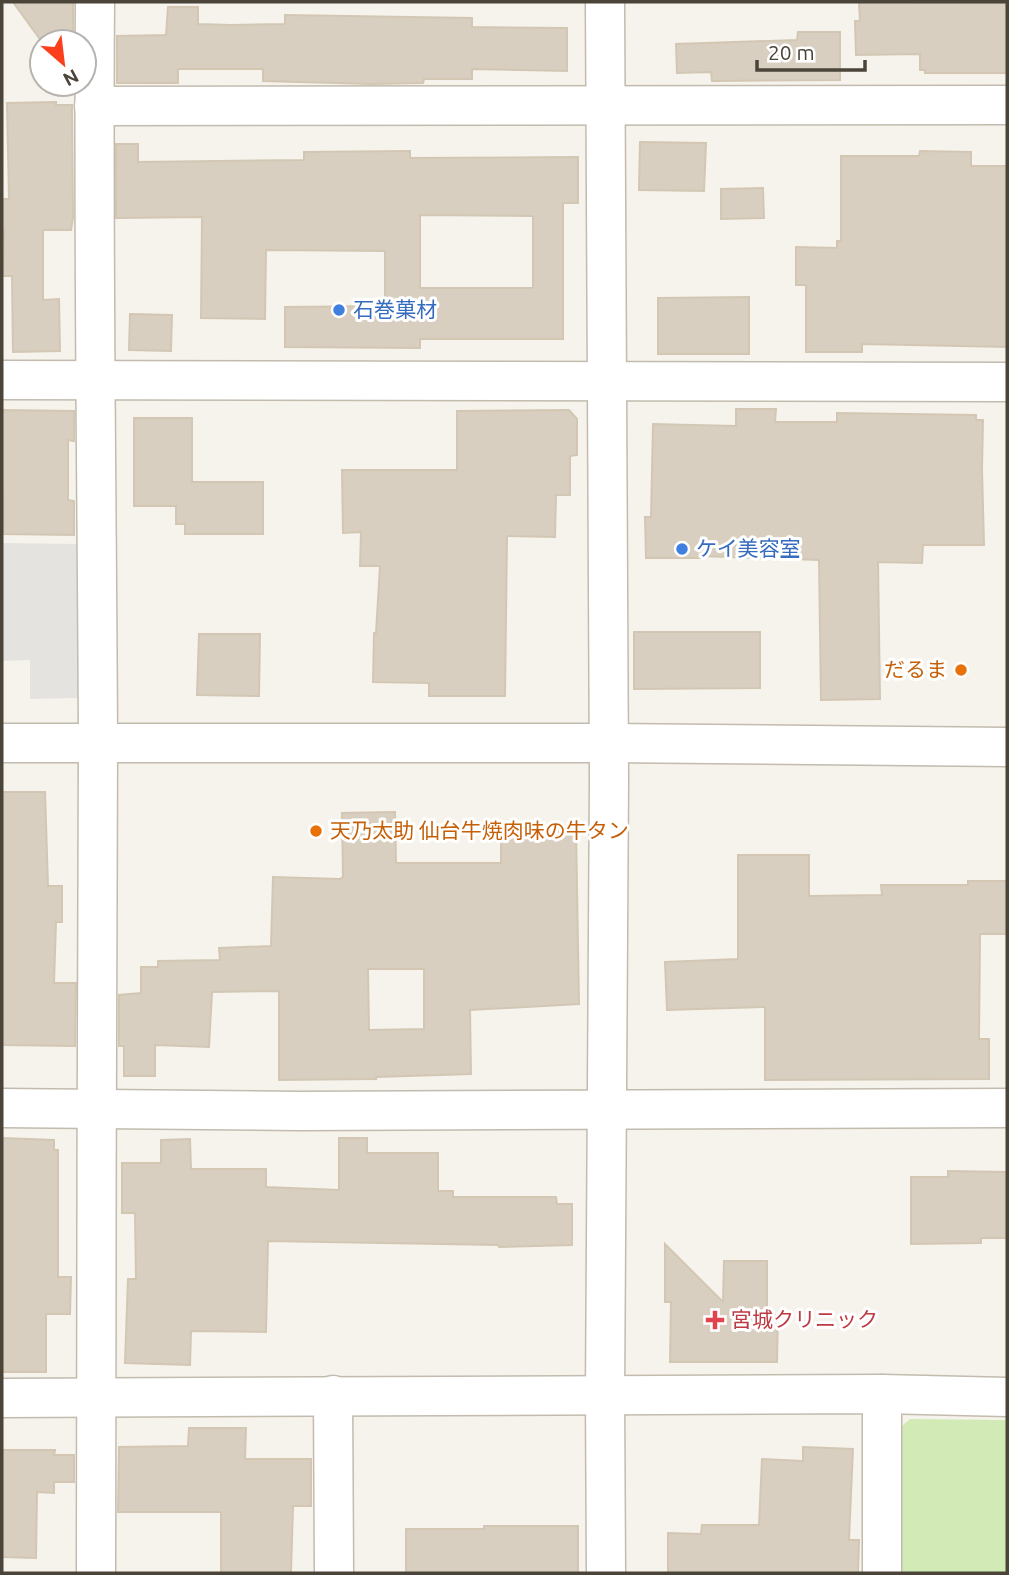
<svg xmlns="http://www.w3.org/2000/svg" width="1009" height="1575" viewBox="0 0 1009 1575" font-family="Ubuntu,'Noto Sans JP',sans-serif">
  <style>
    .green { fill: #d2eab5 }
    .parking { fill: #e5e3e0 }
    .building { fill: #d8cfc1; stroke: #d3c7b4; stroke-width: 2; fill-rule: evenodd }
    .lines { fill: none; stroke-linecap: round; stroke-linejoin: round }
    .minor-casing { stroke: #c2bbae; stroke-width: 41 }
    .tertiary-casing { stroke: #c2bbae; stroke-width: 41 }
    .minor { stroke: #fff; stroke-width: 38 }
    .tertiary { stroke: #fff; stroke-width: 38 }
    .shop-dot { fill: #3f7fe0; stroke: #fff; stroke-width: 2.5 }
    .food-dot { fill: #e8710a; stroke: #fff; stroke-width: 2.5 }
    .health-dot { fill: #e0444e; stroke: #fff; stroke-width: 2.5 }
    .labels { text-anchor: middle; stroke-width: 6; stroke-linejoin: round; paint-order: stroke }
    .shop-label { font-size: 21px; fill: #366cbe; stroke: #fff; text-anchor: start }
    .food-label { font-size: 21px; fill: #c56008; stroke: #fff; text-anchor: end }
    .health-label { font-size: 21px; fill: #be3a42; stroke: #fff; text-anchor: start }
  </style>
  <rect width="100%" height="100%" fill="#f6f3ec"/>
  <polygon class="green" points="910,1419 1007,1420 1007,1573 898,1573 895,1432"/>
  <polygon class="parking" points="2,543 79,544 77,575 78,698 30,699 30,660 2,661"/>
  <g class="building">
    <polygon points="13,2 73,2 73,42 42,42"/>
    <polygon points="859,2 1007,3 1007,73 925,73 925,70 920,70 920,54 856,55 855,21 860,21"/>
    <polygon points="168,7 198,7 198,24 230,25 285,24 285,15 472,18 472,27 567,28 567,71 472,69 472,79 424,79 423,83 371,84 263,81 263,69 178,69 178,83 117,83 117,36 166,35"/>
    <polygon points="798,32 840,32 840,80 712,81 711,72 677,73 676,44 797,40"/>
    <polygon points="56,102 56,105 72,105 73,218 71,230 43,230 43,300 59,299 60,351 13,352 12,276 3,276 4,230 2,230 2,199 9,199 7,103"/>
    <polygon points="640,142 706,143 704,191 639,190"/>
    <path d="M116 144H138V162L304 160V152L410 151V158L578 157V203H563V339H420V348L285 347V307L385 306V251L266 250 265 319 201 318 202 217 116 218ZM420 215 533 216V288H420Z"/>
    <polygon points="920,151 971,152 971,166 1007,166 1007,347 862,344 862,352 806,352 806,285 796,285 796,247 837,248 837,241 841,241 841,156 919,156"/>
    <polygon points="763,188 764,218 721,219 721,189"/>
    <polygon points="749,297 749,354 658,354 658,298"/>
    <polygon points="130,314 172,315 171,351 129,350"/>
    <polygon points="736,409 776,409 775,422 837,422 837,413 976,415 976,420 983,420 982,469 984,545 923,545 922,563 878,562 880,699 821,700 819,560 700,556 700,558 646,558 645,517 651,517 653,424 736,426"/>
    <polygon points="2,410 74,411 74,441 68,440 68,500 74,501 74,535 3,534"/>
    <polygon points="569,410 577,419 577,455 570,456 570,495 556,495 555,537 507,536 505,696 429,696 429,683 373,682 374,633 376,633 380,566 360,566 361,532 343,533 342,470 457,470 457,411"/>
    <polygon points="134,418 192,418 192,482 263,482 263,534 185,534 185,524 176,524 176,506 134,506"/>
    <polygon points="634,632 760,632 760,688 634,689"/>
    <polygon points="199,634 260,634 259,696 197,695"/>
    <polygon points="2,792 45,792 48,886 62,886 62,922 56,922 54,983 76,983 75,1046 2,1045"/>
    <path d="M395 812 396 863H501V830L576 829 579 1004 470 1010 471 1074 376 1077V1079L279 1080V991L212 992 209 1047 155 1045V1076H124V1046H119V995L141 993V967H158V961L220 960 219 948 271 946 273 877 340 879 343 877 342 813ZM368 969H424V1029L369 1030Z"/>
    <polygon points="738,855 809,855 809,896 882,895 881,885 968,885 968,881 1007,881 1007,934 980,934 979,1039 989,1039 989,1079 765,1080 765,1007 667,1010 665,962 738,959"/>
    <polygon points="2,1138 54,1140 54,1150 58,1150 58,1277 71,1277 70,1314 46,1314 46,1372 2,1372"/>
    <polygon points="339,1138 367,1138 367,1153 438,1153 438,1191 453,1191 453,1197 556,1197 557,1204 572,1204 572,1245 499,1247 498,1245 268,1241 266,1332 191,1331 190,1365 125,1363 128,1279 136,1279 135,1213 122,1213 122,1163 161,1163 161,1140 190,1139 191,1169 266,1169 266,1187 339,1190"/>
    <polygon points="948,1171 1007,1172 1007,1238 981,1238 981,1243 911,1244 911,1177 948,1177"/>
    <polygon points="665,1244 723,1302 724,1261 767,1261 767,1315 778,1315 777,1362 670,1362 671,1302 665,1302"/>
    <polygon points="189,1428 246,1428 245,1459 311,1459 311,1506 293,1506 291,1573 221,1573 221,1512 118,1512 119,1447 188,1446"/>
    <polygon points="803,1447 853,1449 849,1540 859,1540 858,1573 668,1573 668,1533 701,1534 702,1525 759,1525 762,1459 803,1461"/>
    <polygon points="2,1450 55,1450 54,1455 74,1455 74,1482 54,1482 54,1493 37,1492 36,1558 2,1557"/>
    <polygon points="484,1526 578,1526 578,1573 406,1573 406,1529 484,1529"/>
  </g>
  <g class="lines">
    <defs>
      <g id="minor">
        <path d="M95 2C93 249 97 497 98 744 98 1020 95 1297 96 1573"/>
        <polyline points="605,2 609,779 605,1396 606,1573"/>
        <polyline points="94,106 1007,105"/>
        <polyline points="2,380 1007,382"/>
        <polyline points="2,1108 300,1111 1007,1108"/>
        <polyline points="882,1394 882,1573"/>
        <polyline points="333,1395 334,1573"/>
        <polyline points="2,1398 882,1394 1007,1397"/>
      </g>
      <polyline id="tertiary" points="2,743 608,743 1007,747"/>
    </defs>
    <use href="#minor" class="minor-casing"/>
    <use href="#tertiary" class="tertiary-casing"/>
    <use href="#minor" class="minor"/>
    <use href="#tertiary" class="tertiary"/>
  </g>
  <g class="shop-dot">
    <circle cx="339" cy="310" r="7"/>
    <circle cx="682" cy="549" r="7"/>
  </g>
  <g class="food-dot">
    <circle cx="961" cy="670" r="7"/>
    <circle cx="316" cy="831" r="7"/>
  </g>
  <path class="health-dot" d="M711.5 1309.5h7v7h7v7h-7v7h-7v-7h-7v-7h7z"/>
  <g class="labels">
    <g class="shop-label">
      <text x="353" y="317">石巻菓材</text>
      <text x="696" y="556">ケイ美容室</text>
    </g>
    <g class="food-label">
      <text x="947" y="677">だるま</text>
      <text x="330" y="838" text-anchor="start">天乃太助 仙台牛焼肉味の牛タン</text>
    </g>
    <g class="health-label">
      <text x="731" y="1327">宮城クリニック</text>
    </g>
  </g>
  <rect width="1009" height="1575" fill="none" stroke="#4b4439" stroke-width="7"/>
  <g transform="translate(63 63) rotate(152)"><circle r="33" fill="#ffffff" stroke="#b7b4b0" stroke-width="2"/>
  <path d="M0-5L12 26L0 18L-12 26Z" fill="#fc3f1d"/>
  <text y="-10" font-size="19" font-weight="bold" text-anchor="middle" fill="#4b4439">N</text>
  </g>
  <path d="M757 60v10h108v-10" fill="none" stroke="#4b4439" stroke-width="3.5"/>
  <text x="768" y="60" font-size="21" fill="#4b4439" stroke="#ffffff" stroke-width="5" paint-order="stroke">20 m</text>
</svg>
